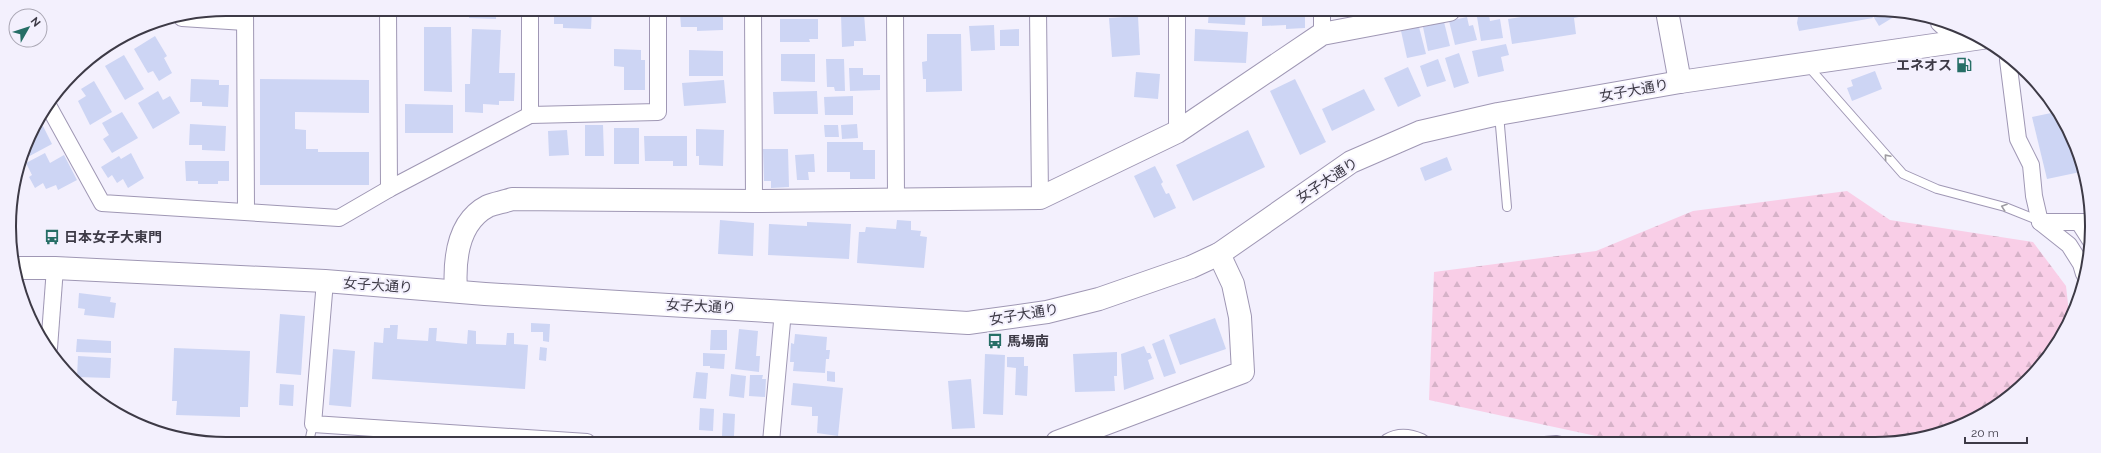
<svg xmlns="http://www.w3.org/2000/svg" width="2101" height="453" viewBox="0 0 2101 453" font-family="Raleway,'Noto Sans JP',sans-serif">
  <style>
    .forest { fill: url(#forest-firs) }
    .building { fill: #cdd5f4 }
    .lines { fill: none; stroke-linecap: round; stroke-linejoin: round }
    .lane-casing { stroke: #9f97b4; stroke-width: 10 }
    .street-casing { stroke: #9f97b4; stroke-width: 18 }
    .secondary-casing { stroke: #9f97b4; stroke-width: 24 }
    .lane { stroke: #fff; stroke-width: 8 }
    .street { stroke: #fff; stroke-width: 16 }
    .secondary { stroke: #fff; stroke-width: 22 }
    .oneway { stroke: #9e9ca2 }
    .labels { text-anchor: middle; stroke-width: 4; stroke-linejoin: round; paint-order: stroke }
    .poi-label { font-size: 14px; font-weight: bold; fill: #3d3a46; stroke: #f3f0fd; text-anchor: start }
    .street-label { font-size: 14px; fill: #3d3a46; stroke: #f3f0fd }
    .rim { fill: none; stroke: #3d3a46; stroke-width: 2 }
  </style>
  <defs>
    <pattern id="forest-firs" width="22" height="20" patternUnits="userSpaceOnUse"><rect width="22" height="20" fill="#f9cee7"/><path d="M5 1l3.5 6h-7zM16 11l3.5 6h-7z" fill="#d6b2c8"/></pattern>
  </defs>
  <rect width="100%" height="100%" fill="#f3f0fd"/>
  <polygon class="forest" points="1847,191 1890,220 2033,242 2066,286 2070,322 2028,380 1970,422 1903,442 1624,442 1429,400 1434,272 1596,251 1693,211"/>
  <g class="building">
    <polygon points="469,9 496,9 496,19 469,18"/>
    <polygon points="554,9 592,9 591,29 563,28 563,24 554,24"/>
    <rect x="780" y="10" width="32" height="5"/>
    <polygon points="1209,10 1246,10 1245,25 1208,23"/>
    <polygon points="1262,10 1305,10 1305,28 1286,29 1286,25 1262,26"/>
    <polygon points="1562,11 1578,11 1579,17 1574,18 1576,34 1512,44 1508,19"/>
    <polygon points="1799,11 1869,11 1873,18 1799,31 1797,23"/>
    <polygon points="1870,11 1894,11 1897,15 1879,26"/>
    <polygon points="723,13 723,30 697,31 697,27 681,27 680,14"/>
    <polygon points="864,13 866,41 854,41 854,46 842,47 841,14"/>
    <polygon points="1489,15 1490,21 1500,19 1503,38 1481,41 1477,17"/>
    <polygon points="1138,16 1140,55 1112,57 1109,18"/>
    <polygon points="1467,17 1469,26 1473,25 1477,40 1455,45 1449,21"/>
    <polygon points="780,19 818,19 818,39 809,39 810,42 780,42"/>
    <polygon points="1444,22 1450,46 1428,51 1423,27"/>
    <polygon points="143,25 149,26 124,40 123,38"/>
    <polygon points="994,25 995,50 971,51 969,26"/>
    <polygon points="424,27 451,27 452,92 424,91"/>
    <polygon points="1419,27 1426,54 1407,58 1401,31"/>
    <polygon points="472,29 501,30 499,73 515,73 514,101 499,101 499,105 483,104 483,113 465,112 465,84 470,84"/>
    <polygon points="1019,29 1019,46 1000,46 1000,30"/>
    <polygon points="1195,29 1248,32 1246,63 1194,61"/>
    <polygon points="927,34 961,34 962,91 926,92 926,79 923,79 922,62 927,61"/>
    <polygon points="155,36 167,56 164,58 172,73 159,81 153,71 148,73 134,49"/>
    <polygon points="1506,44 1509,55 1501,57 1504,71 1478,77 1472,51"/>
    <polygon points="109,47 111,50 100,57 98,54"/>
    <polygon points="614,49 641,50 641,60 645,60 645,90 624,90 624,67 614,66"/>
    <polygon points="689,50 723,51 723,76 689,76"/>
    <polygon points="1459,53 1469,83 1454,88 1445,58"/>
    <polygon points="781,54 815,54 815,82 781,81"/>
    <polygon points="124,55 144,89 125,100 105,66"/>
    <polygon points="826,59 844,59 845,91 835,91 834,87 827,87"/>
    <polygon points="1438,59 1446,81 1427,87 1420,66"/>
    <polygon points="1408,67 1421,96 1398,107 1384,78"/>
    <polygon points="849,68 863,68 863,75 880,75 880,90 850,91"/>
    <polygon points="1875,71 1882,89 1852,101 1847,88 1853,86 1851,80"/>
    <polygon points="1136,72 1160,74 1158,99 1134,97"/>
    <polygon points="191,79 219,80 219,85 229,85 228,107 202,106 202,102 190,102"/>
    <polygon points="260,79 369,80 369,113 295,112 295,129 306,130 306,149 318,149 318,152 369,152 369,185 260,185"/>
    <polygon points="1295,79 1326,142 1300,155 1270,91"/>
    <polygon points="724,80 726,103 684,106 682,83"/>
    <polygon points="94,81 112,112 90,125 78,101 86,96 81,89"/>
    <polygon points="1364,89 1375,110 1332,131 1322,109"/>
    <polygon points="158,91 163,100 170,96 180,113 153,129 138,103"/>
    <polygon points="817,91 818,114 774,114 773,92"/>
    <polygon points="853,96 853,115 825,115 824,97"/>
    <polygon points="405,104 453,105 453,133 405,133"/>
    <polygon points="122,112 138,138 112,153 103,139 109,135 102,123"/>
    <polygon points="2056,112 2085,171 2047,179 2032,117"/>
    <polygon points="190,124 226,126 225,151 202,150 202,145 189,145"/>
    <polygon points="857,124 858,138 842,139 841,125"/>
    <polygon points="585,125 603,125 604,156 585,156"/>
    <polygon points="824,125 838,125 839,137 825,137"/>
    <polygon points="43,126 52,144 24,159 31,131 34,127 36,130"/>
    <rect x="614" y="128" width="25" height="36"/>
    <polygon points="696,129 724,130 723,166 699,165 699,156 696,156"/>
    <polygon points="567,130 569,155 549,156 548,131"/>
    <polygon points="1248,130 1265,167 1193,201 1176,165"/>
    <polygon points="644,136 687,136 687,166 673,166 673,161 645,161"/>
    <polygon points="827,142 863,142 863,150 875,150 875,179 850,179 850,172 827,172"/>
    <polygon points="763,149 788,149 789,187 771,188 771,181 764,181"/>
    <polygon points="45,153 50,163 64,155 77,180 58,190 56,185 46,189 43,183 35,188 29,177 32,175 26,163"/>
    <polygon points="131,153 144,178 128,188 123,179 117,183 112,175 108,178 101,167 119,156 121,159"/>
    <polygon points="814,154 815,172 808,172 809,180 797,180 795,155"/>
    <polygon points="1447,157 1452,170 1425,181 1420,168"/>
    <polygon points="185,161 229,161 229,181 218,181 218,184 198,184 198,181 186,181"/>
    <polygon points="1155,166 1163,182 1161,184 1166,194 1169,193 1176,208 1154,218 1134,176"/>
    <polygon points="720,220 754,223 753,256 718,254"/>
    <polygon points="897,220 911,221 911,230 921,231 920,236 927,237 924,268 857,263 859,232 865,232 866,227 896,229"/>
    <polygon points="807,222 851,224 849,259 768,255 769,224 807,226"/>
    <polygon points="79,293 111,297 110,302 116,303 114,318 84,315 85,309 78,308"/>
    <polygon points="280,314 305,316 301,375 276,373"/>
    <polygon points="1215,318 1226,349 1180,365 1169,335"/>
    <polygon points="531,323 550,324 549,342 543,341 543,332 531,332"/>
    <polygon points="390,325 398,325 397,339 428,341 429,328 437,328 436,341 467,344 468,330 476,331 476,344 506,345 507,333 514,333 514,344 528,345 525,389 372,379 374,342 383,343 384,328 390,328"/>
    <polygon points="739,329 758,331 756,356 760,356 759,372 735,369"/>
    <polygon points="711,330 727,330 727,350 710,350"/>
    <polygon points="795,334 827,337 826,350 830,350 829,359 826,359 825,373 793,371 794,362 790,362 791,343 794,344"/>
    <polygon points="77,339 111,341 111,353 76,352"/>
    <polygon points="1164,339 1176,373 1164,377 1152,344"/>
    <polygon points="1144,346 1147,353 1150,353 1152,358 1148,360 1154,379 1124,390 1121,354"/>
    <polygon points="540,347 547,348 546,361 539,360"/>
    <polygon points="174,348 250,351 248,407 240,407 240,417 176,415 177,401 172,401"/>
    <polygon points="333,349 355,351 351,407 329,405"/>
    <polygon points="1117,352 1117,376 1114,376 1115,391 1075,392 1073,354"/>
    <polygon points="703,353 725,354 724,369 710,368 710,366 703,366"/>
    <polygon points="985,354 1005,355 1003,415 983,414"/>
    <polygon points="78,356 111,358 110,378 77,377"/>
    <polygon points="1007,357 1024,357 1024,366 1028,366 1027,396 1015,395 1016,368 1007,367"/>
    <polygon points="827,371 835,372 835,382 827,381"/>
    <polygon points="696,372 708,373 706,399 693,398"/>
    <polygon points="731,374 746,376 744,398 729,396"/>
    <polygon points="750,375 763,375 762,379 766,379 765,397 749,396"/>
    <polygon points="971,379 975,428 952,429 948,381"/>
    <polygon points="793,383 843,388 838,436 817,433 818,416 812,416 812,407 791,405"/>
    <polygon points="280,384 294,385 293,406 279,405"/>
    <polygon points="700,408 714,409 713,431 699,430"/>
    <polygon points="723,413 735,414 734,436 722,436"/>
    <polygon points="817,436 837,437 837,442 817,442"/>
  </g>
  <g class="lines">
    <defs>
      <g id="lane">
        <polyline points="1807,65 1903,174 1937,189 2005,207 2040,221"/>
        <polyline points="1499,114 1507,207"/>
        <polyline points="2074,222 2090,247"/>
        <polyline points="309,442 313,424"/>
        <polyline points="1533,442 1556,440 1565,442"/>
      </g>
      <g id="street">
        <polyline points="245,9 246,211"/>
        <polyline points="388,9 389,189"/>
        <polyline points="753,10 754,201"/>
        <polyline points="895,10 896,199"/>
        <polyline points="1038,10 1040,198"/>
        <polyline points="1322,10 1322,34"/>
        <polyline points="182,18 245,22"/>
        <polyline points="1939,23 1959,41"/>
        <polyline points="2008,60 2018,139 2031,165 2034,196 2040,222 2069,245 2081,264 2084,274"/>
        <polyline points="49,107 102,203 339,218 389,189 530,115 658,112 658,9"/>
        <polyline points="530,115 530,9"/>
        <polyline points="1177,132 1177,10"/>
        <polyline points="2040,222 2088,222"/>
        <polyline points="325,281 313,424 587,442"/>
        <polyline points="49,348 55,268"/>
        <polyline points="771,442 783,311"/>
        <path d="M1388 442C1398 436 1410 437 1421 442"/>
      </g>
      <g id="secondary">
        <polyline points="1667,11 1680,82"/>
        <polyline points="15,268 55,268 325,281 485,294 968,323 1047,312 1099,299 1191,267 1219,254 1351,162 1420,132 1498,114 1680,82 1982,38"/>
        <path d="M456 291C454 261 457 222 488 206 495 203 504 202 512 199L754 201 1040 198 1177 132 1322 34 1449 10"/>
        <polyline points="1057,442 1243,372 1240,317 1233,284 1219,254"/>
      </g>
    </defs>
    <use href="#lane" class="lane-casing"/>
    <use href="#street" class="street-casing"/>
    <use href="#secondary" class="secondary-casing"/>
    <use href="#lane" class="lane"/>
    <use href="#street" class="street"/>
    <use href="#secondary" class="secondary"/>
  </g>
  <defs><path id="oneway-chevron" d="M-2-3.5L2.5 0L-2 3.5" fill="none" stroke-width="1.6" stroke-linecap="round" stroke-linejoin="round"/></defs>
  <g class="oneway">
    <use href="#oneway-chevron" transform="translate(1887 157) rotate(-131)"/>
    <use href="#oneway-chevron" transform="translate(2004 207) rotate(-161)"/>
  </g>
  <defs>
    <symbol id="fuel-bare" viewBox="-9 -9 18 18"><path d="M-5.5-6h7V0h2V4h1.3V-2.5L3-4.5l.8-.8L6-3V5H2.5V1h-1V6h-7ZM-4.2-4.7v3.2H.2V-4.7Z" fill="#266e66" stroke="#f3f0fd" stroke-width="2.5" paint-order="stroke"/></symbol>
    <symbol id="bus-bare" viewBox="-9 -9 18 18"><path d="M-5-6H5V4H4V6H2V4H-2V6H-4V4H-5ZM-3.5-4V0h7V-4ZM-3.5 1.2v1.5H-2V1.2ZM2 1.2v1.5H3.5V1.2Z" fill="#266e66" stroke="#f3f0fd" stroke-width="2.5" paint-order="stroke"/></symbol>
  </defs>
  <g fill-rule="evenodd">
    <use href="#fuel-bare" x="1953" y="54" width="22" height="22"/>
    <use href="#bus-bare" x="41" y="226" width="22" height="22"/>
    <use href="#bus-bare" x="984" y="330" width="22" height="22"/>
  </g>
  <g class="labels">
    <g class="poi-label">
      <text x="1952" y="70" text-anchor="end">エネオス</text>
      <text x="64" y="242">日本女子大東門</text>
      <text x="1007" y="346">馬場南</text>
    </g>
    <g class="street-label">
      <text transform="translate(1634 90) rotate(-10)" y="5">女子大通り</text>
      <text transform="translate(1327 180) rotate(-33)" y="5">女子大通り</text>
      <text transform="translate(378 285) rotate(4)" y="5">女子大通り</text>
      <text transform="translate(701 306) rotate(3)" y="5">女子大通り</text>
      <text transform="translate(1024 314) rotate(-9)" y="5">女子大通り</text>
    </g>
  </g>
  <path d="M0 0H2101V453H0ZM226 16H1875A210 210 0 0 1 2085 226V227A210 210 0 0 1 1875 437H226A210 210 0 0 1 16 227V226A210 210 0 0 1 226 16Z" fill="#f3f0fd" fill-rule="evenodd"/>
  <path class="rim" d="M226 16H1875A210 210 0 0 1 2085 226V227A210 210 0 0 1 1875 437H226A210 210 0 0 1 16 227V226A210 210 0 0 1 226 16Z"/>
  <g transform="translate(28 28) rotate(51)"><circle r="19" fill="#f3f0fd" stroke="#aaa7b4"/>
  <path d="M0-3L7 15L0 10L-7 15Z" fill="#266e66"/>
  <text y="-6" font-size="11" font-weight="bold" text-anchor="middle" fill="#3d3a46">N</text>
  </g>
  <path d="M1965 437v6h62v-6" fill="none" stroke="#3d3a46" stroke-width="2"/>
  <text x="1971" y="437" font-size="12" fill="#3d3a46" stroke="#f3f0fd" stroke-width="3" paint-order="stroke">20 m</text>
</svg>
